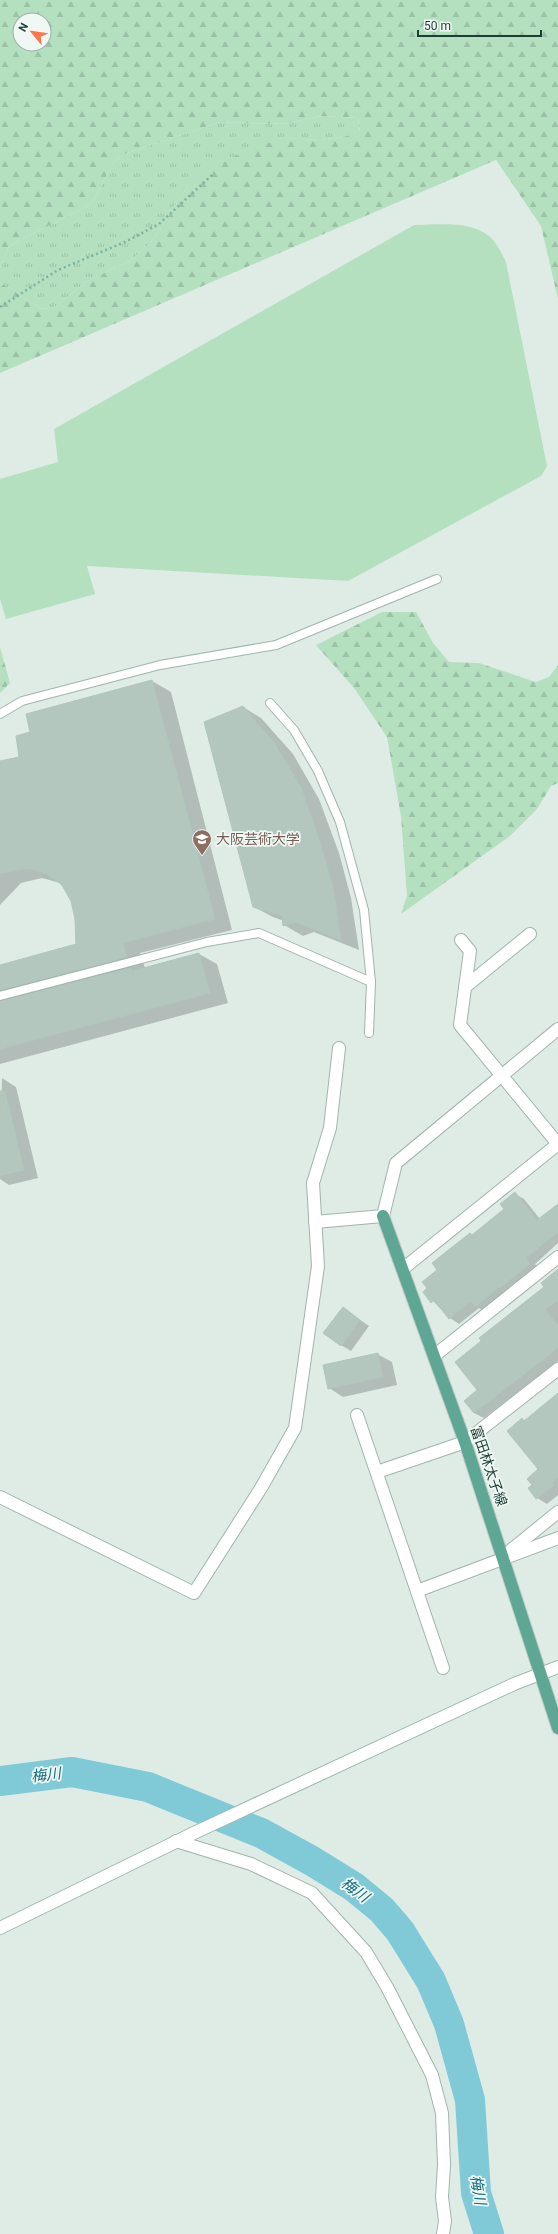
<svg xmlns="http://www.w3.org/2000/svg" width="558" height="2234" viewBox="0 0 558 2234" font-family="Roboto,'Noto Sans JP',sans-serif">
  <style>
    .grass { fill: url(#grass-tufts) }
    .forest { fill: url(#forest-firs); fill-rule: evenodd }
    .pitch { fill: #b5e0c0 }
    .shadow { fill: #0003 }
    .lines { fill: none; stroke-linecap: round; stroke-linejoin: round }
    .river { stroke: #80cad8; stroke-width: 30 }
    .building { fill: #b4c7bf; stroke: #b0c6bd }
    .lane-casing { stroke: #a1b4ad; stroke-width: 10 }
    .street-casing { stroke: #a1b4ad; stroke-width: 14 }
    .secondary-casing { stroke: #9cb9af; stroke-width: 14 }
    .primary-casing { stroke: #c0c9c6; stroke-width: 14 }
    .path { stroke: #7bb3a2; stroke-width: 2.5; stroke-dasharray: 2 3; stroke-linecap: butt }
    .lane { stroke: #fff; stroke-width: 8 }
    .street { stroke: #fff; stroke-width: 12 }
    .secondary { stroke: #fff; stroke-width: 12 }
    .primary { stroke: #5ea794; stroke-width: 12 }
    .labels { text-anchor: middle; stroke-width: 3.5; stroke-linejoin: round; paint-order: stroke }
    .education-label { font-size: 14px; fill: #785e54; stroke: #eff8f4; text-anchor: start }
    .street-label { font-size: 14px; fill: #1e3e35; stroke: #eff8f4 }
    .water-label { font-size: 15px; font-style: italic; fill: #126d80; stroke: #eff8f4 }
  </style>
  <defs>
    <pattern id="grass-tufts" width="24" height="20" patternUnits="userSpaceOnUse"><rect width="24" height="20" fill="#b5e0c0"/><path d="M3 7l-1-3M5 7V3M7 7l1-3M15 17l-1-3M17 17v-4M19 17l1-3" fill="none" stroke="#9bc1a6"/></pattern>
    <pattern id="forest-firs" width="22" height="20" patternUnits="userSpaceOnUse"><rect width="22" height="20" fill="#b5e0c0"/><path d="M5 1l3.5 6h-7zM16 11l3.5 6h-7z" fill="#9bc1a6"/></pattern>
  </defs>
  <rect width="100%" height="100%" fill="#dfece6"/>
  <polygon class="grass" points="321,116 358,118 360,131 347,136 320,140 282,138 188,186 152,241 133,259 86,282 55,307 42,309 0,282 0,268 9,246 91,204 114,162 124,154 220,122 284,124"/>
  <g class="forest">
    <path d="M0 0H558V299L541 226 496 160 0 373V282L42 309 55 307 86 282 133 259 152 241 188 186 219 162 282 138 320 140 347 136 360 130 358 118 321 116 284 124 220 122 124 154 114 162 91 204 9 246 0 268ZM20 20H44V44H20Z"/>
    <polygon points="382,612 416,612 433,643 449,662 479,663 536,682 549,677 558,665 558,783 551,786 537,809 510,836 401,914 407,896 401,816 387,737 354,688 316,645"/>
    <polygon points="0,647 10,683 0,693"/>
  </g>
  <path class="pitch" d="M414 225C438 225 469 220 489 236 497 243 502 254 506 262L547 466 541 476 348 581 87 566 95 594 6 619 0 599V479L58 462 54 429Z"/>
  <g class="shadow">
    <polygon points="152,681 171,692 232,930 140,953 145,968 199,954 217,964 228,1003 0,1064 0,966 77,944 76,919 72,900 60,883 42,878 21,883 0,905 0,762 20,758 32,732"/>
    <polygon points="243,707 261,718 293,754 319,799 339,853 351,898 359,950 314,932 303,936 284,925 284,921 273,917 254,907"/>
    <polygon points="2,1078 16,1087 38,1178 9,1185 0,1179"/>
    <polygon points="515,1194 524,1199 540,1219 558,1205 558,1243 535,1264 539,1269 485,1312 479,1308 459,1324 450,1318 424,1292 429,1289 438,1270 473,1236 505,1209"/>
    <polygon points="558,1271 558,1361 484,1418 474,1413 478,1390"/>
    <polygon points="343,1308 369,1326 351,1351 341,1345"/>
    <polygon points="377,1354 392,1362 397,1385 343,1397 329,1388"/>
    <polygon points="558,1394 558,1495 547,1504 537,1498 529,1488 533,1485 540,1469 522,1420 526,1421"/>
  </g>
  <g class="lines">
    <polyline class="river" points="0,1781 72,1772 148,1787 261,1833 312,1861 354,1887 382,1910 400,1931 431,1981 449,2024 470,2100 476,2193 489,2234"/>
  </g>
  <g class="building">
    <polygon points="152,680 215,919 123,943 127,957 0,990 0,965 76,944 75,919 71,901 62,885 47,874 31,869 23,869 0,874 0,761 19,757 16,736 30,732 26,714"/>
    <polygon points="243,706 274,743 301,787 320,842 333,887 341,940 295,922 283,926 282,916 253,907 204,722"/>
    <polygon points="199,953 210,993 0,1049 0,1001 131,968 132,971"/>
    <polygon points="0,1091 5,1091 24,1170 0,1176"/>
    <polygon points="515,1192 537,1220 558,1204 558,1232 526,1258 530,1264 500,1288 499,1287 475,1307 471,1301 449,1319 434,1300 431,1303 423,1292 427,1288 422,1282 437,1270 432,1263 470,1233 472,1235 504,1209 500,1204"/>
    <polygon points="558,1269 558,1304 556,1301 545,1310 558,1325 558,1348 474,1413 464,1401 477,1390 455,1362 481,1341 479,1338 544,1287 541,1283"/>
    <polygon points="343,1307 360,1320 341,1346 323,1333"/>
    <polygon points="378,1353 383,1377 328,1389 323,1365"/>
    <polygon points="558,1393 558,1477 552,1482 554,1485 536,1499 528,1488 532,1485 527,1479 538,1469 507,1431 522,1418 524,1421"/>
  </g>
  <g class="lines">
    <defs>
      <g id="lane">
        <polyline points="270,703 294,730 318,771 340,822 364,910 371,982 369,1033"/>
        <polyline points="0,714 22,701 160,665 276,645 437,579"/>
        <polyline points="0,996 207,942 259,933 371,982"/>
      </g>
      <g id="street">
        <polyline points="461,940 470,951 460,1025 558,1144"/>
        <polyline points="465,987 530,934"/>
        <polyline points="315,1222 383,1216 396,1163 558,1029"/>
        <polyline points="404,1268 558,1144"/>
        <polyline points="434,1356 558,1257"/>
        <polyline points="357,1415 443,1668"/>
        <polyline points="377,1472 465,1442 558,1369"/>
        <polyline points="0,1497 194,1593 261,1488 295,1428 318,1266 313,1183 330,1128 339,1048"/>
        <polyline points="511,1550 558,1512"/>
        <polyline points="417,1591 558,1538"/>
        <polyline points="176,1841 251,1864 312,1893 366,1952 387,1987 432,2075 442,2113 444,2165 442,2197 445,2221 443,2234"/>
      </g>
      <polyline id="secondary" points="0,1928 196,1832 514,1684 558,1667"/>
      <polyline id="primary" points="383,1216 465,1442 558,1728"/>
    </defs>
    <use href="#lane" class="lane-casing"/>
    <use href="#street" class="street-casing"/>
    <use href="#secondary" class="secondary-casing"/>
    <use href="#primary" class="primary-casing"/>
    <polyline class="path" points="0,307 58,270 125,242 159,224 212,175"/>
    <use href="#lane" class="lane"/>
    <use href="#street" class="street"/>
    <use href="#secondary" class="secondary"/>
    <use href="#primary" class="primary"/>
  </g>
  <defs>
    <symbol id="university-pin" viewBox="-11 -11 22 30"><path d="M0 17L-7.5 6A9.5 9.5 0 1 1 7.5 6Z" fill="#8d6e63" stroke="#eff8f4"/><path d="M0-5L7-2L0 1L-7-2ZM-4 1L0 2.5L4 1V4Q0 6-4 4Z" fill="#fff"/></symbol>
  </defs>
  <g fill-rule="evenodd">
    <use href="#university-pin" x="191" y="828" width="22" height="30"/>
  </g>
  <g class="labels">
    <g class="education-label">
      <text x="216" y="844">大阪芸術大学</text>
    </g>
    <g class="street-label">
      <text transform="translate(489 1466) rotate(71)" y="5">富田林太子線</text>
    </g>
    <g class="water-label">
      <text transform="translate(46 1775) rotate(-7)" y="5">梅川</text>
      <text transform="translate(355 1890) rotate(36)" y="5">梅川</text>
      <text transform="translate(478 2190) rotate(80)" y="5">梅川</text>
    </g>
  </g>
  <g transform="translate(32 32) rotate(299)"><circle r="19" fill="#eff8f4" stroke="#9baea8"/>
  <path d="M0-3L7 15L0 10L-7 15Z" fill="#ff7649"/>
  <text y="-6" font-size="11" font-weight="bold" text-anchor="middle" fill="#1e3e35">N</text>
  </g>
  <path d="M418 30v6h123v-6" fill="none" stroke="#1e3e35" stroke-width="2"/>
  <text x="424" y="30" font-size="12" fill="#1e3e35" stroke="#eff8f4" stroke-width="3" paint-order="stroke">50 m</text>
</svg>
